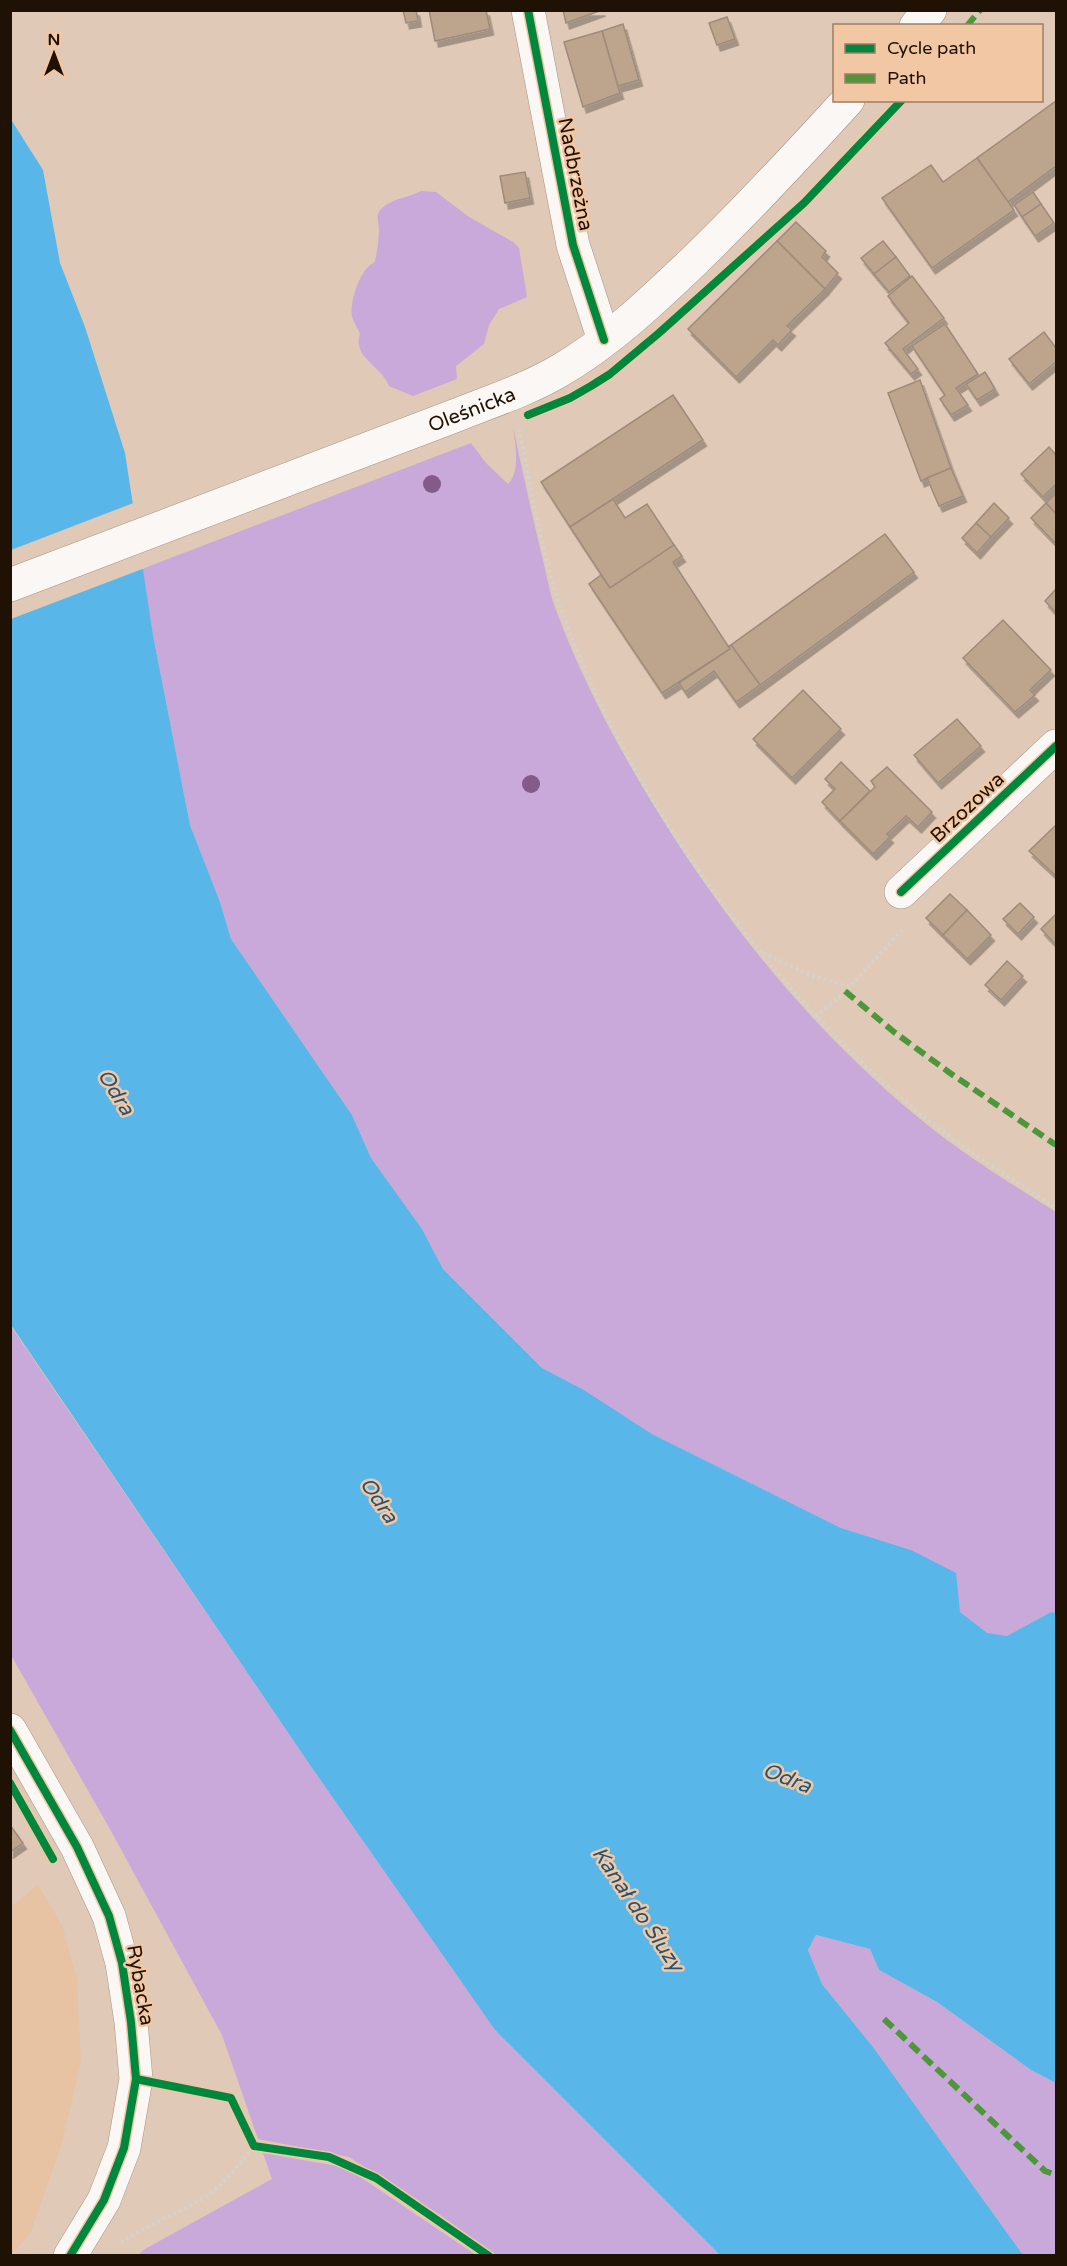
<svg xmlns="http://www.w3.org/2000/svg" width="1067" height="2266" viewBox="0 0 1067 2266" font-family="'Varela Round',sans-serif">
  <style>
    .built { fill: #e7c2a3 }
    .green { fill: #c9a8da }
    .water { fill: #58b6e8 }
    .pier { fill: #e0c9b6 }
    .building { fill: #bda48d; stroke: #9d8b7c; stroke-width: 1.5; filter: url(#shadow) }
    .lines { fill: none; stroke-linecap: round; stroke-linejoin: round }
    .minor-casing { stroke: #a59484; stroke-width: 34 }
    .major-casing { stroke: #a59484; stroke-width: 34 }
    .path { stroke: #d8d1ca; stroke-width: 4; stroke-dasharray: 3 3; stroke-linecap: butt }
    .minor { stroke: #faf7f4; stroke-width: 33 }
    .major { stroke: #faf7f4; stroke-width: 33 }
    .quiet { stroke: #4d973a; stroke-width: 6; stroke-dasharray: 12 6; stroke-linecap: butt }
    .cycleway-casing { stroke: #f2c7a4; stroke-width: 11 }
    .cycleway { stroke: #00873e; stroke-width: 8 }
    .tree { fill: #845a8b }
    .labels { text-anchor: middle; stroke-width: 5; stroke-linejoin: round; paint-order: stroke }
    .street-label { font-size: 20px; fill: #201105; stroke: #f2c7a4 }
    .water-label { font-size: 21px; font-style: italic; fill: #235475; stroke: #f2c7a4 }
  </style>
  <defs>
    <filter id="shadow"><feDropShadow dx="3.5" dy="6" stdDeviation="0" flood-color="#0004"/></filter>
  </defs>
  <rect width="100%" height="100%" fill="#e0c9b6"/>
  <polygon class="built" points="38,1885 62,1925 77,1979 81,2062 61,2146 30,2234 11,2255 11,1907"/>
  <g class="green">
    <path d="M421 191 436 192 469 217 513 242 519 248 527 297 499 309 489 325 484 344 456 366 457 379 413 396 389 386C382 366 352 358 360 334 358 328 353 322 352 316 349 302 361 267 374 263 377 257 379 237 379 230 379 219 373 214 386 205 396 198 410 197 421 191Z"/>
    <path d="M513 427C522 469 531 511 541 552 546 571 549 592 556 610 583 683 620 751 661 817 730 928 813 1030 914 1114 958 1151 1008 1182 1056 1212V1613L1051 1612 1007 1636 987 1634 960 1612 911 1550 841 1528 652 1434 584 1390 542 1368 443 1269 422 1229 371 1158 352 1115 231 939 220 902 190 825 153 635 142 569 471 443 486 463 508 484C521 471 515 444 513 427Z"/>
    <polygon points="10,1325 310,1765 495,2030 720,2255 496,2255 440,2215 349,2157 258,2139 222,2035 111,1831 11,1655"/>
    <polygon points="816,1935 870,1949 879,1970 937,2002 1031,2070 1056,2083 1056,2255 1023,2255 873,2047 822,1984 808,1950"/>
    <polygon points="263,2153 337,2166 350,2170 476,2255 138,2255 145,2249 272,2179"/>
  </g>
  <polygon class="water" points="10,118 43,170 60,263 85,327 125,453 153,635 190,825 220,902 231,939 352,1115 371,1158 422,1229 443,1269 542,1368 584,1390 652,1434 841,1528 911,1550 956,1573 960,1612 987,1633 1007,1636 1051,1612 1056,1613 1056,2083 1031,2070 937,2002 879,1970 870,1949 816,1935 808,1950 822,1984 873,2047 1023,2255 720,2255 495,2030 310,1765 11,1325"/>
  <polygon class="pier" points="136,502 145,568 11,619 11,550"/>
  <g class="building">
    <polygon points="403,10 416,10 418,21 406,23"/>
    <polygon points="429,10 486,10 490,29 435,41"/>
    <polygon points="563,10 602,10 566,23"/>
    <polygon points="727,17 735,39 717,45 709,23"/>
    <polygon points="623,24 639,80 618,86 602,31"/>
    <polygon points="602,31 620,93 583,107 564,42"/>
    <polygon points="1056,101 1056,166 1008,202 977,158"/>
    <polygon points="977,158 1014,210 932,268 882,198 931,165 943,182"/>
    <polygon points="525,172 530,198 505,203 500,176"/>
    <polygon points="1033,192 1041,204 1022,217 1014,205"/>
    <polygon points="1041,204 1054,223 1035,236 1022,217"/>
    <polygon points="796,222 826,251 822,257 838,273 825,289 777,241"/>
    <polygon points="777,241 825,289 787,326 792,330 778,345 773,340 736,377 688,329"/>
    <polygon points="883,241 896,257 874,274 861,258"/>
    <polygon points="896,257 910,276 889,292 874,274"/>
    <polygon points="912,276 944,318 903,349 918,369 911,374 885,343 909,323 888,296"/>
    <polygon points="945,324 978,374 956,388 968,405 951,415 940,399 945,395 912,346"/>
    <polygon points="1044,332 1056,348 1056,362 1029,384 1009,359"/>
    <polygon points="985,372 995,389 977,400 966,384"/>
    <polygon points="920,380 951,468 921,481 888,393"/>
    <polygon points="673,395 703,440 570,527 541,482"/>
    <polygon points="1049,447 1056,455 1056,484 1043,497 1021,474"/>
    <polygon points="951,468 963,496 939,506 927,478"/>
    <polygon points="1056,493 1056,514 1046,503"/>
    <polygon points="613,499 625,518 647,504 674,545 610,588 570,527"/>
    <polygon points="994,503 1009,518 991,537 976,523"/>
    <polygon points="1046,503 1056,514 1056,544 1031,518"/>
    <polygon points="976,523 991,537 977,553 962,538"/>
    <polygon points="885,534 914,572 760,685 731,645"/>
    <polygon points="674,545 682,556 673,562 730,649 662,693 589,584 601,575 610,588"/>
    <polygon points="1056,589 1056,613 1045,601"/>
    <polygon points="1003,620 1051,670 1030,690 1035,695 1015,712 963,658"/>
    <polygon points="731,645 760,685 736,702 714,671 685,692 679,683 730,649 729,646"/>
    <polygon points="803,690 841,729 792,778 753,739"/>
    <polygon points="957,719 981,746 938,783 914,755"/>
    <polygon points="841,762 870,791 840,821 822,802 835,789 825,779"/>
    <polygon points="887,767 932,812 918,827 906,816 887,834 890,837 873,854 840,821 875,787 871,781"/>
    <polygon points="1056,825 1056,876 1029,851"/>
    <polygon points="950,894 967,910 943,935 926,918"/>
    <polygon points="1020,903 1034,917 1018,934 1003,919"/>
    <polygon points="967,910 991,935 967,959 943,935"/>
    <polygon points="1056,914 1056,945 1041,929"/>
    <polygon points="1007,961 1023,976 1001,1000 985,985"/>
    <polygon points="10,1825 23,1843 10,1852"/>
  </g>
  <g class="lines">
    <defs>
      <g id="minor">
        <polyline points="528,10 573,245 604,340"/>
        <polyline points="901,892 1056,746"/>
        <polyline points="10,1730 77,1847 109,1916 122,1963 131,2022 136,2079 124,2148 104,2200 70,2256"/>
      </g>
      <g id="major">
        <polyline points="916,26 930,10"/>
        <path id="s1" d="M10 585 462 413C495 400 528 389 559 371 609 342 651 302 693 262 747 210 797 156 848 100"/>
      </g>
    </defs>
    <use href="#minor" class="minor-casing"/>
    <use href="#major" class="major-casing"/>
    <g class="path">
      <path d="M519 429C531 489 542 557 563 615 629 797 770 991 919 1113 962 1148 1010 1178 1056 1208"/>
      <polyline points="763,953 810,975 850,987"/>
      <polyline points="816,1017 850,987 905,927"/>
      <path d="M121 2243C146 2225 175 2215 202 2199 223 2187 239 2164 254 2146"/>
    </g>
    <use href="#minor" class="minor"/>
    <use href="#major" class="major"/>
    <g class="quiet">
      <polyline points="967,26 980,10"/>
      <polyline points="845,991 894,1032 950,1073 1056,1145"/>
      <polyline points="884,2019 1045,2171 1056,2175"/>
    </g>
    <defs>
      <g id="cycleway">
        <polyline points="528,10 573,245 604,340"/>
        <polyline points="528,415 570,398 591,386 610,374 659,333 804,203 902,100"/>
        <polyline points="901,892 1056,746"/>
        <polyline points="10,1730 77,1847 109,1916 122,1963 131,2022 136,2079 124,2148 104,2200 70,2256"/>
        <polyline points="10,1783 53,1859"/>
        <polyline points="136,2079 231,2098 254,2146 329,2157 376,2178 489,2256"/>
      </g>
    </defs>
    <use href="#cycleway" class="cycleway-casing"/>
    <use href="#cycleway" class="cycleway"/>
  </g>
  <g class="tree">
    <circle cx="432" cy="484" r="9"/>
    <circle cx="531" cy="784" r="9"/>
  </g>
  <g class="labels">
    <g class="street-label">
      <text transform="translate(576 174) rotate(79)" y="7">Nadbrzeżna</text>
      <text dy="7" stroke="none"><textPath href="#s1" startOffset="494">Oleśnicka</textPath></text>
      <text transform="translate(967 807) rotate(-43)" y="7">Brzozowa</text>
      <text transform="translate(141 1985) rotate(80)" y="7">Rybacka</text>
    </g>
    <g class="water-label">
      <text transform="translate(116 1092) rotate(58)" y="7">Odra</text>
      <text transform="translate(379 1500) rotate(56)" y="7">Odra</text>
      <text transform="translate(787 1778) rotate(21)" y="7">Odra</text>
      <text transform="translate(638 1909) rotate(56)" y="7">Kanał do Śluzy</text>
    </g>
  </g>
  <rect width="1067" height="2266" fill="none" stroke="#201105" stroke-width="24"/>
  <rect x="833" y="24" width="210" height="78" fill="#f2c7a4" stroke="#9e7e64" stroke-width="1.5"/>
  <rect x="845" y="44" width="30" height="9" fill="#00873e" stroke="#9e7e64" stroke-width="1.5"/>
  <text x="887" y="54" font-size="18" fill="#201105">Cycle path</text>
  <rect x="845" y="74" width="30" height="9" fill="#4d973a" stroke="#9e7e64" stroke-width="1.5"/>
  <text x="887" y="84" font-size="18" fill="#201105">Path</text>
  <g transform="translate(54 54)" stroke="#f2c7a4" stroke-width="4.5" paint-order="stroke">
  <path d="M0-4.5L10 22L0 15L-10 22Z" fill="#201105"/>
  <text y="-9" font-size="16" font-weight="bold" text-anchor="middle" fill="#201105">N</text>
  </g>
</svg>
